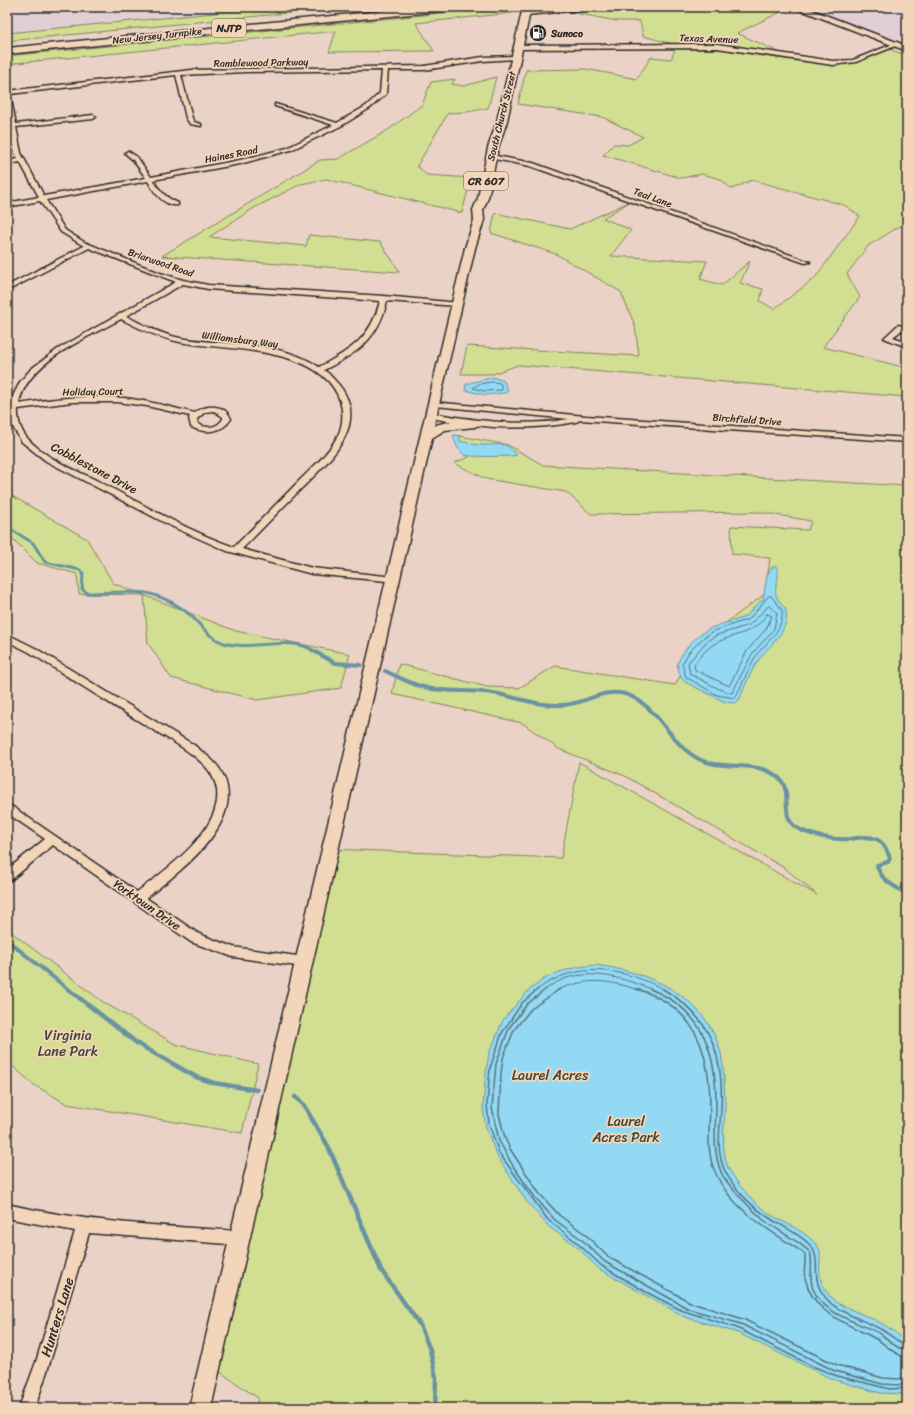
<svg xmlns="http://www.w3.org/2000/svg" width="914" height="1415" viewBox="0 0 914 1415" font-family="Sriracha,sans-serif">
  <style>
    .built { fill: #e1cfd5 }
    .green { fill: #d2de91; stroke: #7e845e }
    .water { fill: #93d9f4; stroke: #6993a4 }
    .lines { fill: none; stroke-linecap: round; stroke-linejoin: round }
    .shore-far1 { stroke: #55717b; stroke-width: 1 }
    .shore { stroke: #55717b; stroke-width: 1.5 }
    .stream-far2 { stroke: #6993a4; stroke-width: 3 }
    .stream-far1 { stroke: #6993a4; stroke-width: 4 }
    .stream { stroke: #6993a4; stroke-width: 4.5 }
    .street-casing { stroke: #2b2b2b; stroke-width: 3 }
    .secondary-casing { stroke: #2b2b2b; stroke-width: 3 }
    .primary-casing { stroke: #2b2b2b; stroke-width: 3 }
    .highway-casing { stroke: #2b2b2b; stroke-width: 3 }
    .street { fill: #f3d5b9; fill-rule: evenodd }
    .secondary { fill: #f3d5b9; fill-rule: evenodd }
    .primary { fill: #f3d5b9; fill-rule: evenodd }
    .highway { fill: #f3d5b9; fill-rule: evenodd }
    .labels { text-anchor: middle; stroke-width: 3.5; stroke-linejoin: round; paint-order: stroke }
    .far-poi-label { font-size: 10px; font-weight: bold; fill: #2b2b2b; stroke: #f3d5b9; text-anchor: start }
    .far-street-label { font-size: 10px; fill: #2b2b2b; stroke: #f3d5b9 }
    .shield { fill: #f3d5b9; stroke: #675e56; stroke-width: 1 }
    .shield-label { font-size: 11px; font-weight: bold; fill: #2b2b2b }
    .street-label { font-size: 12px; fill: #2b2b2b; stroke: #f3d5b9 }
    .near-park-label { font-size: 14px; fill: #44463a; stroke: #f3d5b9 }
    .near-street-label { font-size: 14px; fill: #2b2b2b; stroke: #f3d5b9 }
  </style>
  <rect width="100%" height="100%" fill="#ebd2c6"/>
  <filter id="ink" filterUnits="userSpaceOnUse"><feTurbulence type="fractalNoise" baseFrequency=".025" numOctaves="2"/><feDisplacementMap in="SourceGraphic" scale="8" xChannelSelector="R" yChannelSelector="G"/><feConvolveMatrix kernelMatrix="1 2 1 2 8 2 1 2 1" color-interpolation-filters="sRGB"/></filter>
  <g filter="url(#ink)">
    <g class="built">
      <polygon points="7,7 279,7 7,36"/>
      <polygon points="800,7 907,7 907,48"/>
    </g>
    <g class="green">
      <polygon points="277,7 349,7 7,41 7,33"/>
      <polygon points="505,7 514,7 512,13 416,23 434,51 329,52 336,31 7,64 7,56"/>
      <polygon points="636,7 781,7 787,9 737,33 785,55 847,63 887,48 907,56 907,225 900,226 868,246 847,274 860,297 823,347 907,368 907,397 518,365 493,374 461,374 467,346 639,356 635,326 621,292 556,254 491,233 495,213 570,229 633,200 603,218 631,230 611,256 707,261 700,279 722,285 750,261 740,283 763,289 760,301 774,309 815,278 860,216 844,205 752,180 732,189 720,179 702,174 681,178 603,155 614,144 628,145 643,137 602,117 518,104 526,70 586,69 637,79 651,57 671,59 677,45 643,36 640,21 616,21 575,13"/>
      <polygon points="496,77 488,108 467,112 448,113 417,166 427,175 471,178 462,213 326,179 301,184 254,208 209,237 306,246 309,235 380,242 400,272 162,256 320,160 338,159 388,130 422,105 431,82 455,79 452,84 464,86"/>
      <polygon points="454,435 508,445 543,465 907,486 907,1408 256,1408 258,1398 210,1365 329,849 561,858 579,762 817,895 786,869 625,776 559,749 522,723 392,694 399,664 487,687 519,688 555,666 675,685 700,642 765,594 770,558 732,554 731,526 808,530 811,521 760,512 591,514 566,492 486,479 454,463 469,457"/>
      <polygon points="7,493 87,539 113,583 236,631 350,654 341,688 257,700 171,678 148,643 144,595 79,594 77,574 37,563 7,533"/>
      <polygon points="7,929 103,1002 175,1044 258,1064 242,1133 67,1104 34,1085 7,1061"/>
    </g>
    <g class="water">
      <polygon points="493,377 504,381 508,391 505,393 485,395 465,390 466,384"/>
      <path d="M454 435 460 436V441C468 443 475 445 483 445 501 446 503 439 517 455 513 457 468 457 465 455 458 452 456 443 453 437Z"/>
      <path d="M776 566C784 585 765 587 785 608 792 630 771 643 760 658 751 670 745 686 739 700L735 703 725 702 685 682 681 678 677 664C685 646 701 630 719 625 728 622 737 621 745 616 753 612 754 604 763 600L767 575 772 567Z"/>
      <path d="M595 965C649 972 705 994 721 1053 724 1068 724 1085 725 1101 725 1122 720 1148 728 1167 737 1185 756 1206 773 1216 788 1225 808 1232 818 1247 821 1251 820 1256 820 1261 818 1280 823 1291 837 1303 860 1315 891 1322 907 1345L906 1392 902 1394 880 1393 832 1379 738 1333 685 1317 599 1269 575 1245 549 1227 527 1202 497 1156 486 1128 483 1108 486 1072 489 1054 503 1020 528 991 544 979 559 972 578 967Z"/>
    </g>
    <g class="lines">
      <g class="shore-far1">
        <polygon points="493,382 500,383 502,390 485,391 473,388 479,384"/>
        <path d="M769 596H771L782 610C784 633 765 641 754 659 747 672 742 685 735 698L717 695 686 677 682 664 689 652 703 638 714 631 749 619Z"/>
        <polygon points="769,606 777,613 774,629 752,654 732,693 719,689 690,674 688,663 707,641 717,635 749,625"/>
        <path d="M767 614 772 616 766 629 747 651 729 686 695 670 694 665C700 656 707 648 716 643 737 632 752 636 767 614Z"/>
        <path d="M537 990C575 960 625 968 665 990"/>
        <path d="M545 990C575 964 620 976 653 990"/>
        <path d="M557 990C590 977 606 980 639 990"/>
      </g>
      <g class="shore">
        <polyline points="538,989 522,1003 502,1033 490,1068 487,1105 489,1124 499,1153 548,1220 575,1241 602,1266 646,1292 681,1310 737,1328 812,1366 837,1376 890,1389 907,1388"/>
        <polyline points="546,989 527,1004 509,1028 496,1064 492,1107 499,1141 513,1166 534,1196 555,1220 581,1239 605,1262 689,1309 741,1324 835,1371 882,1384 899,1385 907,1383"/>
        <polyline points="560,989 531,1009 514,1030 503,1058 501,1073 499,1114 505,1138 510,1149 539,1193 559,1215 585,1234 608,1257 692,1303 743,1319 837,1365 883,1378 898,1379 907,1377"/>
        <path d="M636 989C693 1005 709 1047 710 1102 710 1127 705 1152 716 1174 732 1211 773 1232 805 1254 806 1262 803 1270 805 1278 813 1315 848 1323 876 1339 887 1345 894 1355 907 1358"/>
        <path d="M650 989C705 1011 717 1054 716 1109 715 1130 713 1152 721 1172 724 1180 732 1187 737 1194 746 1203 755 1213 765 1221 781 1233 795 1238 810 1252 814 1264 808 1277 813 1289 825 1316 856 1321 879 1333 889 1339 896 1349 907 1352"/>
        <path d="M663 989C711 1017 724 1055 721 1109 720 1129 716 1150 724 1169 734 1190 754 1209 774 1221 786 1228 799 1234 809 1244 821 1255 813 1273 819 1287 830 1313 860 1317 882 1330 891 1335 898 1342 907 1347"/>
      </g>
      <path class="stream-far2" d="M7 527 33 543 45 562 80 570 83 573 82 589 87 593C101 593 140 590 151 594 165 598 178 605 189 614 202 625 207 637 224 643 252 651 290 635 314 651"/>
      <g class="stream-far1">
        <polyline points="312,650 335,663 361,665"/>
        <path d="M385 671C399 677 412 685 427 688 449 693 471 689 493 693 516 697 538 706 561 705 584 705 601 688 625 694 658 704 669 744 699 759 723 772 759 758 780 779 793 793 779 817 797 828 811 836 833 840 849 839 858 838 868 835 876 839 884 842 887 851 890 858L888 862 877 865C880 880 894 886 907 894"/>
        <polyline points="7,940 69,990"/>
      </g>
      <g class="stream">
        <polyline points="68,989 138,1044 196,1077 214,1083 257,1090"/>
        <polyline points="295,1097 303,1104 328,1146 381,1270 420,1325 430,1350 436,1378 435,1408"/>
      </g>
      <defs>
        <g id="street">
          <polygon points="717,44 833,61 853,60 893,44 898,45 856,62 833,65 717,48 517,49 514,47 517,45"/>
          <path d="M515 56 518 58 517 59 483 61 424 70H388L386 94 370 108 341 126 291 150 240 164 153 180C160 191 166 198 178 203V205C164 207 154 192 148 181L46 200 65 230 84 242 160 273 183 280 208 285 384 296 459 303 461 304 457 306 387 301C378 340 357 353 324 370 330 374 334 380 339 385 373 427 323 466 296 494 278 512 260 531 242 549L312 568 394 577 399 580 397 582 312 574 227 551 173 527 46 461 22 442 13 427 10 407 13 396 20 382 31 369 58 349 176 282 89 248 7 291V286L84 246 61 232 40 201 7 207V203L39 197 20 162 7 165V161L18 159C9 142 7 110 7 91L192 70 424 66 483 57ZM382 70 380 93 366 106 337 123 275 104V106L333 125 287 148 240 160 151 177 137 157 128 151 125 153 133 160 146 178 44 196 21 153 16 127 93 119 96 117 93 115 16 124 10 94 176 75 186 118 190 124 201 126V124L194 122 192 118 181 75 246 72ZM183 284 208 289 380 301C371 338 351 350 319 367 279 340 225 346 180 338 161 334 143 325 126 316ZM121 319C140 329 159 338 180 342 226 351 322 345 340 401 344 413 343 428 336 439 327 455 313 467 300 480 278 502 256 525 234 547 189 531 145 506 102 483 78 471 48 460 29 440 21 432 17 420 18 409L72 402H117L147 406 190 416 189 418 191 427C205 434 222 433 231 419 226 404 205 404 195 413 174 408 153 402 132 399 95 394 56 398 19 404 26 362 87 338 121 319ZM214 411 223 417V419C217 428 207 429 198 424L197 419 205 412Z"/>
          <polygon points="491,155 533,163 810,262 805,263 530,166 489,158 488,157"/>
          <polygon points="898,325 907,327 907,331 902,330 893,337 907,342 907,347 884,338"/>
          <path d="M432 402 586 416 907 438V442L580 420 576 422C527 431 478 429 429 417L428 415 432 413C478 421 523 427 569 419L435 406 431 404Z"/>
          <path d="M7 634 35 648 194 745C202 752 212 758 219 768 253 818 181 871 146 898L199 934 233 947 304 957 308 958 310 962 308 966 304 967 233 957 191 942 53 845 11 880 7 882V870L45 839 7 813V803L137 892C165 871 222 831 217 790 216 782 211 772 205 766 188 748 164 737 142 723 104 700 67 676 29 652L7 641Z"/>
          <path d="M7 1204C84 1222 161 1226 240 1231L245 1233 247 1238 245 1243 240 1245 89 1233 50 1362 35 1408H19L36 1362 75 1231 7 1218Z"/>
        </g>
        <g id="secondary">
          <polygon points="568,7 596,7 592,9 526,15 522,13 526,11"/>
          <polygon points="793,7 804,7 907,46 907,51"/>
          <path d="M470 245 475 248 434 426C441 422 476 417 481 423L475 427 445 430 432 438 211 1408H189L465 248Z"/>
        </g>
        <polygon id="primary" points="523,7 531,7 507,121 498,148 488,198 483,210 484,220 475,248 470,251 465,248 474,220 473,210 478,198 488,148 497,121"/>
        <polygon id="highway" points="423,7 456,7 451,10 7,54 7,48"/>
      </defs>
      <use href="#street" class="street-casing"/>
      <use href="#secondary" class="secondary-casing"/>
      <use href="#primary" class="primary-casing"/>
      <use href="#highway" class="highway-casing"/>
      <use href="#street" class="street"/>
      <use href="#secondary" class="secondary"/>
      <use href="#primary" class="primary"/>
      <use href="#highway" class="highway"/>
    </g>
  </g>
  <defs>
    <symbol id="fuel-disc" viewBox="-11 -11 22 22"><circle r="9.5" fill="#2b2b2b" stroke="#f3d5b9"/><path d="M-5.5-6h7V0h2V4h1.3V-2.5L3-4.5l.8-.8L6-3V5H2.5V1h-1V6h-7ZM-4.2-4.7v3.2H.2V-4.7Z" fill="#fff"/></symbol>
  </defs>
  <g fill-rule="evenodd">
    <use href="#fuel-disc" x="528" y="23" width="20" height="20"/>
  </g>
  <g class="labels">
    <g class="far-poi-label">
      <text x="551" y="37">Sunoco</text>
    </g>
    <g class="far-street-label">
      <text transform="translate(157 35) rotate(-6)" y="4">New Jersey Turnpike</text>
      <text transform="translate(709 38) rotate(2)" y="4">Texas Avenue</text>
      <text transform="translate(261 62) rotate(-1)" y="4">Ramblewood Parkway</text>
      <text transform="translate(501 116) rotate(-76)" y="4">South Church Street</text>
      <text transform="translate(231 154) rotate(-11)" y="4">Haines Road</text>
      <text transform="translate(653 197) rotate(20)" y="4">Teal Lane</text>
      <text transform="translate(161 262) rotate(19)" y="4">Briarwood Road</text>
      <text transform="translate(240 339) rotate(7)" y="4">Williamsburg Way</text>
      <text transform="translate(93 391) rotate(-1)" y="4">Holiday Court</text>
      <text transform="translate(747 419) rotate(4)" y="4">Birchfield Drive</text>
    </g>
    <g class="shield">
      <rect x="212" y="19" width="34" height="18" rx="3"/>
      <rect x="464" y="172" width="44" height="18" rx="3"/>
    </g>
    <g class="shield-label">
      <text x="229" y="32">NJTP</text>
      <text x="486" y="185">CR 607</text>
    </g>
    <g class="street-label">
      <text transform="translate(94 468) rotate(28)" y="4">Cobblestone Drive</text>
      <text transform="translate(147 905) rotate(35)" y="4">Yorktown Drive</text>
    </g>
    <g class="near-park-label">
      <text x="68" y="1040">Virginia<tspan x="68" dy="16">Lane Park</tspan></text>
      <text x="550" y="1080">Laurel Acres</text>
      <text x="626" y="1126">Laurel<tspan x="626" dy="16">Acres Park</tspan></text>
    </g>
    <g class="near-street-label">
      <text transform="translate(57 1317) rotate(-73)" y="5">Hunters Lane</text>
    </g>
  </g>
  <rect width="914" height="1415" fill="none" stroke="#f3d5b9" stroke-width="24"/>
  <rect x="12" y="12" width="890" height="1391" fill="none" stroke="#2b2b2b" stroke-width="1.5" filter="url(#ink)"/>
</svg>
